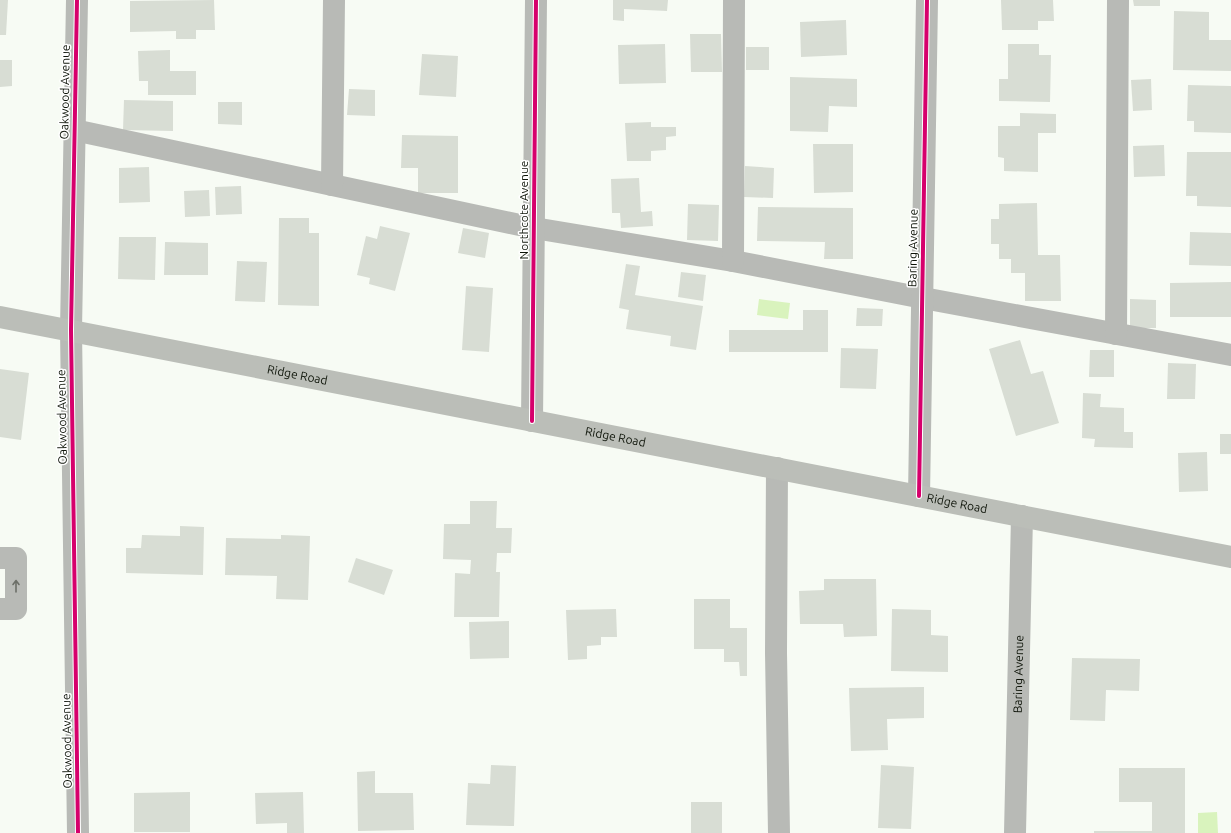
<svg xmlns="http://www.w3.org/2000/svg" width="1231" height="833" viewBox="0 0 1231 833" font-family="Ubuntu,sans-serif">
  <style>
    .water { fill: #d9f3bd }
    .building { fill: #d8ddd4 }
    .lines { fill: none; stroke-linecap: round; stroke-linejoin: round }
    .minor { stroke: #b8bab6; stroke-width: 22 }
    .major { stroke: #bbbeb8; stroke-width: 22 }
    .cycleway-casing { stroke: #fff; stroke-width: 6 }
    .cycleway { stroke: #d6006c; stroke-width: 4 }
    .oneway { stroke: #6c6f68 }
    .labels { text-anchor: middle; stroke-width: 3; stroke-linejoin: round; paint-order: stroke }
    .street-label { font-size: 12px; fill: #0e1409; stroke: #fff }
  </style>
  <rect width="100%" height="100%" fill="#f7fbf4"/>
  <g class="water">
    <polygon points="759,299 790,303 788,319 757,315"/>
    <polygon points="1217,812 1218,833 1198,833 1198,813"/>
  </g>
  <g class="building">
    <polygon points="0,0 8,0 6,35 0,35"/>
    <polygon points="214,0 215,30 196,30 196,39 176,39 176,31 130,32 130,1"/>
    <polygon points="613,0 668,0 667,11 624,9 624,21 613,20"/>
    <polygon points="1001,0 1053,0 1054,21 1038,21 1038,30 1002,30"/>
    <polygon points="1133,0 1160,0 1160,6 1134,6"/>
    <polygon points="1174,11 1209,12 1209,40 1231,40 1231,71 1173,70"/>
    <polygon points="846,20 847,55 801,57 800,22"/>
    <polygon points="690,34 721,34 722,72 691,72"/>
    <polygon points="665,44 666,83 619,84 618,45"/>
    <polygon points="1008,44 1039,44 1039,55 1051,55 1050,102 999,101 999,79 1008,79"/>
    <rect x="746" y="47" width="23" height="23"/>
    <polygon points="170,50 170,71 196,71 196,95 148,95 148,81 139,81 138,51"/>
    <polygon points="422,54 458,56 456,97 419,95"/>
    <polygon points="0,60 12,60 12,86 0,87"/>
    <polygon points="790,77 857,79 857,107 829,106 828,132 790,131"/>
    <polygon points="1151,79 1152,110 1133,111 1131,80"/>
    <polygon points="1188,85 1231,86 1231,133 1194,132 1194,121 1187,121"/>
    <polygon points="349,89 375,90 375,116 347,115"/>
    <polygon points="124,100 173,101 173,131 123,130"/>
    <polygon points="218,102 242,102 242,125 218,124"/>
    <polygon points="1020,113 1056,114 1056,133 1038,133 1038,172 1004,171 1004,158 998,157 998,126 1020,126"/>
    <polygon points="651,122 651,127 676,127 676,136 666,137 666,150 651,151 651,161 627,161 625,123"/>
    <polygon points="402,135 458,136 458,193 418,193 418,168 401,168"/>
    <polygon points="813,144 853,144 853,192 814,193"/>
    <polygon points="1164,145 1165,176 1134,177 1133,146"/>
    <polygon points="1187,152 1231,152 1231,207 1197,206 1197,196 1186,196"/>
    <polygon points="745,166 774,168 773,198 744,197"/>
    <polygon points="149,167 150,202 119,203 119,168"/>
    <polygon points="639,178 641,212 652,211 653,226 621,228 620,213 612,213 611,179"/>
    <polygon points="241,186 242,214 216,215 215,187"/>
    <polygon points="209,190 210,216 185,217 184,191"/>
    <polygon points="1037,203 1038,255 1060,255 1061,301 1025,301 1025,273 1011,273 1011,259 999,259 999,244 991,244 991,219 999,219 999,204"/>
    <polygon points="688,204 719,205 718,241 687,240"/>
    <polygon points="758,207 853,208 853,259 824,259 825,242 757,241"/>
    <polygon points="279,218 309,218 309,233 319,233 319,306 278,305"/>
    <polygon points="380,226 410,233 395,291 369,284 370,278 357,275 366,236 377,239"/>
    <polygon points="463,228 489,233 485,258 458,253"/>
    <polygon points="1190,232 1231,233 1231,266 1189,265"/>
    <polygon points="119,237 156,237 155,280 118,279"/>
    <polygon points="165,242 208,243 208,275 164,275"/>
    <polygon points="237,261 267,262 265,302 235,301"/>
    <polygon points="626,264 640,266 635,295 703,306 696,350 670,346 671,336 626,329 629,310 619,308"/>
    <polygon points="681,272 706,275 703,301 678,297"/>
    <polygon points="1231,282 1231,317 1170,317 1170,283"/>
    <polygon points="466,286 493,288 489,352 462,350"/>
    <polygon points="1130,299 1156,300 1156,328 1130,328"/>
    <polygon points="857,308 883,309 882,326 856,326"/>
    <polygon points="803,310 828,310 828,352 729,352 729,330 803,330"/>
    <polygon points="1020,340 1031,374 1043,371 1059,423 1016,436 989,349"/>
    <polygon points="841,348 878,349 876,389 840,388"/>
    <polygon points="1090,350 1114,350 1114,377 1089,377"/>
    <polygon points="1168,363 1196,364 1195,399 1167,399"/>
    <polygon points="0,369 29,373 21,440 0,437"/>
    <polygon points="1083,393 1101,394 1100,407 1124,408 1124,432 1133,432 1133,448 1094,447 1095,439 1082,438"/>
    <rect x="1220" y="434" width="11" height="20"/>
    <polygon points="1207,452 1208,491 1179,492 1178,453"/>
    <polygon points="470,501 497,501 496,528 512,528 511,553 497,553 496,572 500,572 499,617 454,617 455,573 470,574 471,560 443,559 444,524 470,524"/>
    <polygon points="180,526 204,527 203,575 126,573 126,548 141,548 142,535 180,536"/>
    <polygon points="281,535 310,536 308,600 276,599 277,576 225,575 226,538 281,539"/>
    <polygon points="356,558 393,570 384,595 348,582"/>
    <polygon points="824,579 876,579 877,636 844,637 843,624 800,624 799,591 824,590"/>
    <polygon points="694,599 730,599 730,628 747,628 747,676 740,676 739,662 724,662 724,649 694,649"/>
    <polygon points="616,609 617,637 601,637 601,645 587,646 587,659 568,660 566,610"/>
    <polygon points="892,609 931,610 931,635 948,636 948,672 891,671"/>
    <polygon points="509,621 509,658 470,659 469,622"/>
    <polygon points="1072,658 1140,659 1139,691 1106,690 1105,721 1070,720"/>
    <polygon points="924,687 924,718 887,719 888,750 851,751 849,688"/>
    <polygon points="491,765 516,766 514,826 466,825 468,783 490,784"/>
    <polygon points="881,765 914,767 911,829 878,828"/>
    <polygon points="1119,768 1185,768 1185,833 1094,833 1094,831 1152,831 1152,802 1119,802"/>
    <polygon points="375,771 375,793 413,793 414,830 358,831 357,772"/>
    <polygon points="190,792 190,832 134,832 134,793"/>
    <polygon points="303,792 304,833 287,833 287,823 256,824 255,793"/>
    <rect x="691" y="802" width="31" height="31"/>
  </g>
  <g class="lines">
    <g class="minor">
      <polyline points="77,0 71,330 78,833"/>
      <polyline points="74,130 534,228 733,261 923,298 1231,355"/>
      <polyline points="332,185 334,0"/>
      <polyline points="733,261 734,0"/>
      <polyline points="1116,334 1118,0"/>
      <polyline points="532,421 536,0"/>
      <polyline points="777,468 776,653 779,833"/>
      <polyline points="919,496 927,0"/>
      <polyline points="0,558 16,558 16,609 0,609"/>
      <path id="s1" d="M1015 833 1022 516"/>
    </g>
    <path class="major" id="s2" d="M0 317 1231 557"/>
    <defs>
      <g id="cycleway">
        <polyline points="77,0 71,330 78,833"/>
        <polyline points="532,421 536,0"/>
        <polyline points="919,496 927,0"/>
      </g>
    </defs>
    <use href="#cycleway" class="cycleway-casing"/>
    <use href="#cycleway" class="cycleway"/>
  </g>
  <defs><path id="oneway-shaft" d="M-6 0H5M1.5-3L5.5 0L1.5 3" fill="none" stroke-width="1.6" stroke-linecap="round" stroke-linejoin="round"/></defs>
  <use class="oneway" href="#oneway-shaft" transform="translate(16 586) rotate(-90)"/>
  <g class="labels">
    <g class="street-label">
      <text transform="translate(65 92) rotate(-89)" y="4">Oakwood Avenue</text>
      <text transform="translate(524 210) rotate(-90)" y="4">Northcote Avenue</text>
      <text transform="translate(913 248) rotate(-89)" y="4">Baring Avenue</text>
      <text dy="4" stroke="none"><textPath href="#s2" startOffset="303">Ridge Road</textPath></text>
      <text transform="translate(62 417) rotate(-91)" y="4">Oakwood Avenue</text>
      <text dy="4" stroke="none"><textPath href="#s2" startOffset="627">Ridge Road</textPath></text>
      <text dy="4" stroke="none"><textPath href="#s2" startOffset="975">Ridge Road</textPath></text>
      <text dy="4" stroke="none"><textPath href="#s1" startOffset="159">Baring Avenue</textPath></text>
      <text transform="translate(67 741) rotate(-91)" y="4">Oakwood Avenue</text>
    </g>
  </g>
</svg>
